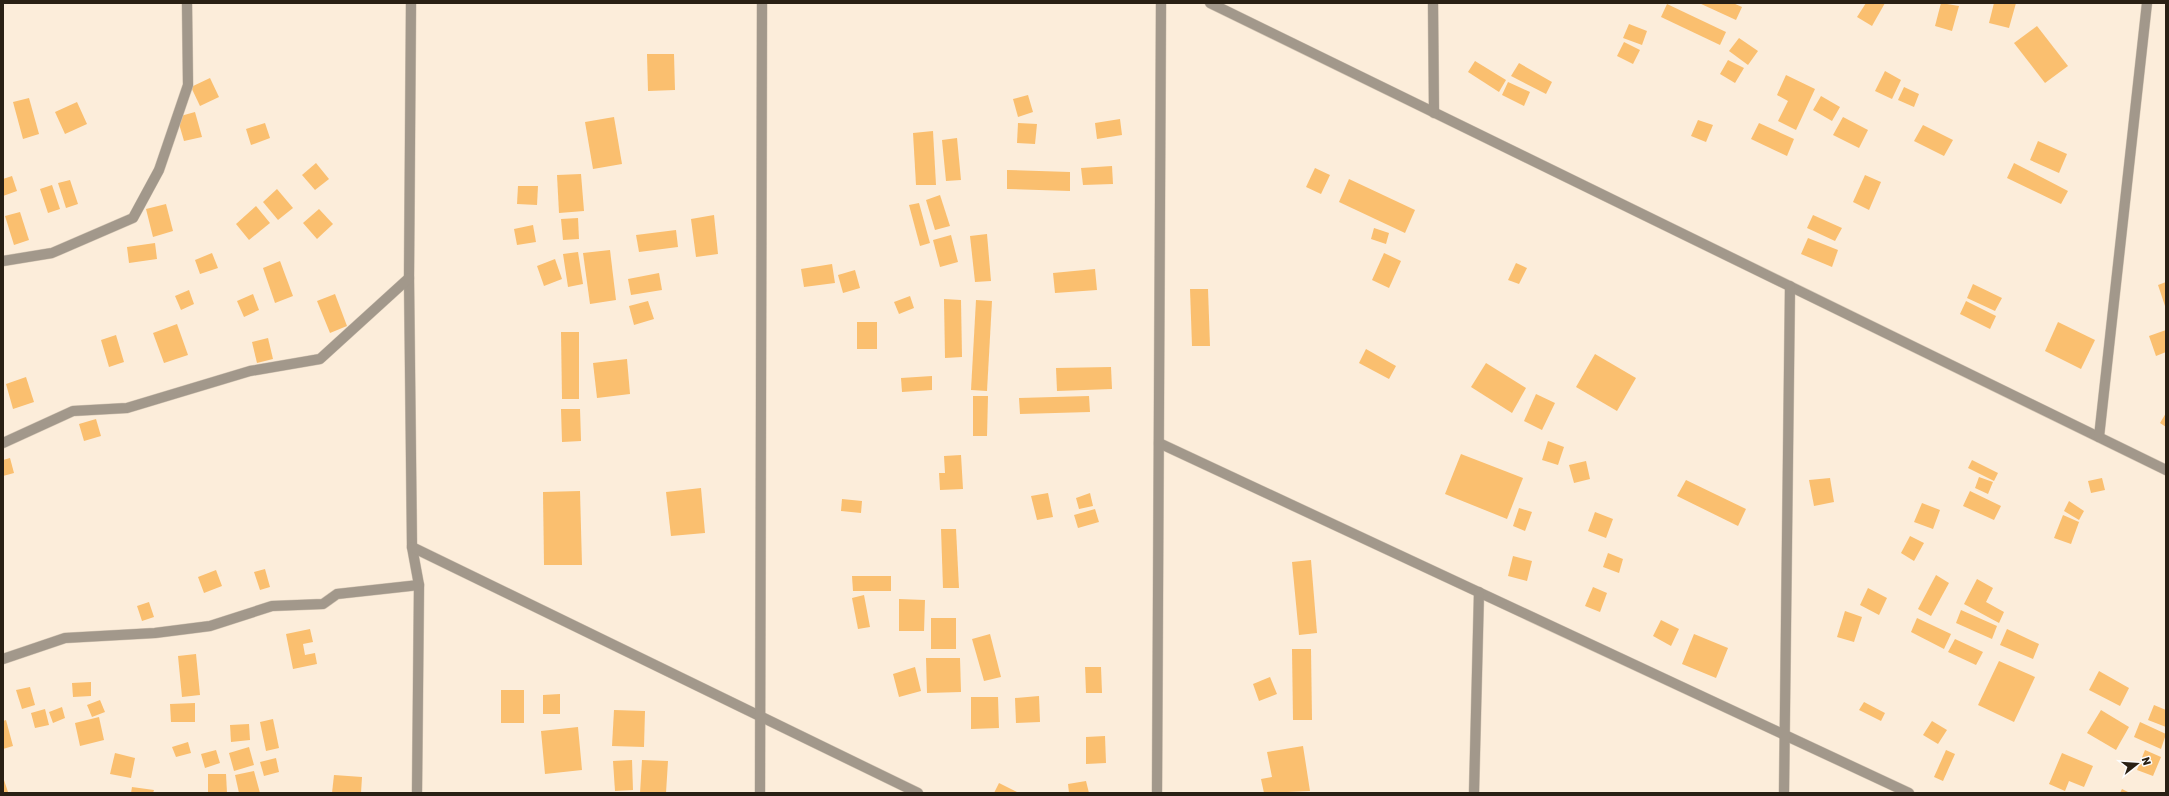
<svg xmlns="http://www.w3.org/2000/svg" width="2169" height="796" viewBox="0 0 2169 796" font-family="Rubik,sans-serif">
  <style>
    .building { fill: #fabf6f }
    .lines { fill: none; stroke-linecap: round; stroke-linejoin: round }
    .minor-casing { stroke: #d6c8b6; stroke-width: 11 }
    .minor { stroke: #a2988b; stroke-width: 10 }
  </style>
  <rect width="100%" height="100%" fill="#fcedda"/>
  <g class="building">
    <polygon points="1699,3 1733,3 1742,7 1736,20"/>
    <polygon points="1866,3 1885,3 1872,26 1857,17"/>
    <polygon points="1941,3 1959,6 1952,31 1935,26"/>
    <polygon points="1994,3 2016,3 2009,28 1989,23"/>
    <polygon points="1667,4 1726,32 1720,45 1661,17"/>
    <polygon points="1629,24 1647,31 1642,45 1623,38"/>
    <polygon points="2037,26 2068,66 2045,83 2014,43"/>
    <polygon points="1739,38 1758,51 1748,65 1729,51"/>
    <polygon points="1624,42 1640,50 1633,64 1617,56"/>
    <polygon points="647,54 674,54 675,90 648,91"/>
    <polygon points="1728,60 1744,68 1735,83 1720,74"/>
    <polygon points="1475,61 1506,80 1499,92 1468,72"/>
    <polygon points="1519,63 1552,82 1546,94 1511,76"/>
    <polygon points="1885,71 1901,80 1892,99 1875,91"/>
    <polygon points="1786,75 1815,89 1796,130 1778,121 1788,101 1777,95"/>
    <polygon points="210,78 219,97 200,106 191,87"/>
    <polygon points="1508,82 1530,92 1524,106 1502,95"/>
    <polygon points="1904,87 1919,94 1914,107 1898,100"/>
    <polygon points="1028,95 1033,112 1018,117 1013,99"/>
    <polygon points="1821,96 1840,107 1832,121 1813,110"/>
    <polygon points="29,98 39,134 23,139 13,102"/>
    <polygon points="77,102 87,124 65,134 55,112"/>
    <polygon points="195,112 202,137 184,141 177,117"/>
    <polygon points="614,117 622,164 593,169 585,122"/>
    <polygon points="1843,117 1868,130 1859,148 1833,135"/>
    <polygon points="1120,119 1122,135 1097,139 1095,123"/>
    <polygon points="1698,120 1713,125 1706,142 1691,136"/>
    <polygon points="265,123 270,138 251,145 246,129"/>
    <polygon points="1018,123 1037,124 1035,144 1017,143"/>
    <polygon points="1759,123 1794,139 1787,156 1751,139"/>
    <polygon points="1923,125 1953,140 1944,156 1914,141"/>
    <polygon points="933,131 936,185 916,185 913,133"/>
    <polygon points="957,138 961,180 946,181 942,140"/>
    <polygon points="2038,141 2067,154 2059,173 2030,160"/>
    <polygon points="316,163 329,179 315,190 302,175"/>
    <polygon points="2014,163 2068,191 2061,204 2007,178"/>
    <polygon points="1112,166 1113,184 1083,185 1081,168"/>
    <polygon points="1315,168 1330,175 1321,194 1306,187"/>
    <polygon points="1007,170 1070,172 1070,191 1007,189"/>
    <polygon points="581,174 584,211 559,213 557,175"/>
    <polygon points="1865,175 1881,182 1869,210 1853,202"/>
    <polygon points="12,176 17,191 3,196 3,179"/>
    <polygon points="1349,179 1415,210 1405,233 1339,202"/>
    <polygon points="70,180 78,204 66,208 58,183"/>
    <polygon points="52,185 60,209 48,213 40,189"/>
    <polygon points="518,186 538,186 537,205 517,204"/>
    <polygon points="277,189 293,208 278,220 263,202"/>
    <polygon points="940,195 950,226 935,230 926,200"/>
    <polygon points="919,203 930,243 920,246 909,205"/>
    <polygon points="166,204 173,231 153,237 146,209"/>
    <polygon points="256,206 270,223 249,240 236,224"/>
    <polygon points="319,209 333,224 317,239 303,223"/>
    <polygon points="20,212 29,240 14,245 5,216"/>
    <polygon points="714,215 718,254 696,257 691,219"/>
    <polygon points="1813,215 1842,228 1835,241 1807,228"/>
    <polygon points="578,218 579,239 563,240 561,219"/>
    <polygon points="533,225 536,242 517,245 514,229"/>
    <polygon points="1374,228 1389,233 1386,244 1371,239"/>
    <polygon points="676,230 678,247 639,252 636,235"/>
    <polygon points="987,234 991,281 975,282 970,236"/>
    <polygon points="951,235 958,262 940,267 933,240"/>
    <polygon points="1808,238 1838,250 1832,267 1801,254"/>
    <polygon points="155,243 157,259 129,263 127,247"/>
    <polygon points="610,250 616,300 590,304 583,253"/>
    <polygon points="578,252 583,284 568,287 563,254"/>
    <polygon points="212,253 218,268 200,274 195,260"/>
    <polygon points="1384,253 1401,261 1389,288 1372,280"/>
    <polygon points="555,259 562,279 544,286 537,266"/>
    <polygon points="280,261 293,296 275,303 263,268"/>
    <polygon points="1516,263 1527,268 1519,284 1508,280"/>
    <polygon points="832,264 835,283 804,287 801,269"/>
    <polygon points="1095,269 1097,290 1055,293 1053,273"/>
    <polygon points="855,270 860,288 843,293 838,275"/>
    <polygon points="659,273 662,290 631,295 628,279"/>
    <polygon points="2166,282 2166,309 2158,285"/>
    <polygon points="1973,284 2002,298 1995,311 1967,298"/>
    <polygon points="1190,289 1208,289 1210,346 1192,346"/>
    <polygon points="189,290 194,304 181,310 175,296"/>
    <polygon points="253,294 259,310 244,317 237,301"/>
    <polygon points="335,294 347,326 330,333 317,301"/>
    <polygon points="910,296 914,308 899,314 894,302"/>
    <polygon points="944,299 961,300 962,357 945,358"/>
    <polygon points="976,300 992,301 987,391 971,390"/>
    <polygon points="648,301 654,319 634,325 629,306"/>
    <polygon points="1966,301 1996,316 1990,329 1960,314"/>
    <rect x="857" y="322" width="20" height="27"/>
    <polygon points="2058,322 2095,340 2081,369 2045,351"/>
    <polygon points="177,324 188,355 164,363 153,333"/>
    <polygon points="2166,330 2166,352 2156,356 2149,336"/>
    <polygon points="561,332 579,332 579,399 562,399"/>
    <polygon points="116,335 124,362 109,367 101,340"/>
    <polygon points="268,338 273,359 257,363 252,342"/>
    <polygon points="1366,349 1396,366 1389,379 1359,363"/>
    <polygon points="1595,354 1636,378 1617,411 1576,387"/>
    <polygon points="627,359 630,394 597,398 593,363"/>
    <polygon points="1486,363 1526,388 1512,413 1471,387"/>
    <polygon points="1111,367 1112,389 1057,391 1056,368"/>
    <polygon points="932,376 932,390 902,392 901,378"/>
    <polygon points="26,377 34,402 13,409 6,384"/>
    <polygon points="1536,394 1555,403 1542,430 1524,421"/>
    <polygon points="973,396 988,396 987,436 973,436"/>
    <polygon points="1089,396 1090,412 1020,414 1019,398"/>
    <polygon points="561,409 580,409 581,441 562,442"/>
    <polygon points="2166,413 2166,427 2160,423"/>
    <polygon points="96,419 101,436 84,441 79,424"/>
    <polygon points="1548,441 1564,447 1558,465 1542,460"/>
    <polygon points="1461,454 1523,478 1507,519 1445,494"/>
    <polygon points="961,455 963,489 940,490 939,473 945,473 944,456"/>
    <polygon points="10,458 14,473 3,476 3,460"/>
    <polygon points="1972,460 1998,473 1994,481 1968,468"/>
    <polygon points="1586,461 1590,479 1574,483 1569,465"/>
    <polygon points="1979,477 1993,482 1988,494 1975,488"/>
    <polygon points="1830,478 1834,502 1814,506 1809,480"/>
    <polygon points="2102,478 2105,490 2091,493 2088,481"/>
    <polygon points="1686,480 1746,509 1738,526 1677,496"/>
    <polygon points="701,488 705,533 671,536 666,492"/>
    <polygon points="580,491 582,565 544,565 543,492"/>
    <polygon points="1970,491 2001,506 1994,520 1963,506"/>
    <polygon points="1048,493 1053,517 1037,520 1031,496"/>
    <polygon points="1090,493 1093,506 1079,509 1076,498"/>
    <polygon points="842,499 862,501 861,513 841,511"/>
    <polygon points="2069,501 2084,511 2079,520 2064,511"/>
    <polygon points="1922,503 1940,510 1933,529 1914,522"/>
    <polygon points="1519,508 1532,512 1525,531 1513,526"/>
    <polygon points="1095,509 1099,522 1078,528 1074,515"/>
    <polygon points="1595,512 1613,519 1606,538 1588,531"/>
    <polygon points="2063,515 2079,522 2071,544 2054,538"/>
    <polygon points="941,529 956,529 959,588 943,588"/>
    <polygon points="1910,536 1924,543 1914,561 1901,553"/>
    <polygon points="1608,553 1623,559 1619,573 1603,567"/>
    <polygon points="1513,556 1532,561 1527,581 1508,576"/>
    <polygon points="1311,560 1317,633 1299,635 1292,562"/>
    <polygon points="265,569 270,587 260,590 254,572"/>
    <polygon points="216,570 222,586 204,593 198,577"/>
    <polygon points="1936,575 1949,583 1931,616 1918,609"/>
    <polygon points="852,576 891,576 891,591 853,591"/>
    <polygon points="1977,579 1993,588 1986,602 2004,612 1999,623 1964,604"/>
    <polygon points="1593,587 1607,593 1600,612 1585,606"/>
    <polygon points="1868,588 1887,598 1879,615 1860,605"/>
    <polygon points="864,595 870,627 858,629 852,598"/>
    <polygon points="899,599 925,600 924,631 899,631"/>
    <polygon points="149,602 154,617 142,621 137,606"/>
    <polygon points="1961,610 1997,626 1992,639 1956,623"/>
    <polygon points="1845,611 1862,617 1854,642 1837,637"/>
    <rect x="931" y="618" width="25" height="31"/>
    <polygon points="1917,618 1951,634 1944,649 1911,632"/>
    <polygon points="1661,620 1679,629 1671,646 1653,636"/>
    <polygon points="310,629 313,642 303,644 305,655 315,653 317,664 293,669 286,634"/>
    <polygon points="2007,629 2039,644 2033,659 2000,645"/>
    <polygon points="990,634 1001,677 984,681 972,639"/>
    <polygon points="1694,634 1728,648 1716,678 1682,664"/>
    <polygon points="1955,639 1983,652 1976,665 1948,652"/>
    <polygon points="1292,649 1311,649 1312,720 1293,720"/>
    <polygon points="196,654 200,695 182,697 178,656"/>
    <polygon points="926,658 960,658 961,692 927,693"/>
    <polygon points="1999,661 2035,677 2014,722 1978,705"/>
    <polygon points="915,667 921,691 899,697 893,674"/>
    <polygon points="1085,667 1101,667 1102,693 1086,693"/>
    <polygon points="2099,671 2129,688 2120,706 2089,690"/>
    <polygon points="1270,677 1277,694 1259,701 1253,684"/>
    <polygon points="91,682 91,696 73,697 72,683"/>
    <polygon points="30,687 35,705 22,709 16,690"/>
    <rect x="501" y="690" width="23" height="33"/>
    <polygon points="560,694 560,714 543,714 543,695"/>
    <polygon points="1039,696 1040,722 1016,723 1015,698"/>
    <polygon points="971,697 998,697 999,728 971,729"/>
    <polygon points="100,700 105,712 92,717 87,705"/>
    <polygon points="1864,702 1885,713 1881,721 1859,710"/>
    <polygon points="195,703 195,722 171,722 170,704"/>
    <polygon points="2154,705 2166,710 2166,727 2148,720"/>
    <polygon points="62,707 65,718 53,723 49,712"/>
    <polygon points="45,709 49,725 35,728 31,713"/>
    <polygon points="614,710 645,711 644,747 612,746"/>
    <polygon points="2101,710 2129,727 2116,750 2087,733"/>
    <polygon points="99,717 104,740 80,746 75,723"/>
    <polygon points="273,719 279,748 266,751 260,722"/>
    <polygon points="6,720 13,746 3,749 3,721"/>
    <polygon points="1932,721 1947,730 1938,744 1923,735"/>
    <polygon points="2140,722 2166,734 2161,749 2134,737"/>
    <polygon points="249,724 250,740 231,742 230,725"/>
    <polygon points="578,727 582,770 545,774 541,731"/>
    <polygon points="1105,736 1106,763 1086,764 1086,737"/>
    <polygon points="188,742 191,753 176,757 172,747"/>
    <polygon points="1303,746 1310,791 1264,793 1261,779 1272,777 1267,752"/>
    <polygon points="249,747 254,765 234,771 229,753"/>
    <polygon points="216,750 220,763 205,768 201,754"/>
    <polygon points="1946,750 1955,754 1943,781 1934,777"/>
    <polygon points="2145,750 2161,757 2153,776 2137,770"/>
    <polygon points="115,753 135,758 131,778 110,774"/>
    <polygon points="2062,753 2093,766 2084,787 2069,781 2065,791 2049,784"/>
    <polygon points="276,758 279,772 264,776 260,762"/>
    <polygon points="632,760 633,790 615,791 613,761"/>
    <polygon points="642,760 668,761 666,793 640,793"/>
    <polygon points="254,771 260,793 239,793 235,775"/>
    <polygon points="208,774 226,774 227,793 208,793"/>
    <polygon points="334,775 362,777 361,793 332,793"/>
    <polygon points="3,777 8,792 5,793 3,793"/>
    <polygon points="1086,781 1089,793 1069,793 1068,784"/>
    <polygon points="999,783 1019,793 994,793"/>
    <polygon points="132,787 154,790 153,793 131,793"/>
    <polygon points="2122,789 2130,793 2120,793"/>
  </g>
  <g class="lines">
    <defs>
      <g id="minor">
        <polyline points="411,3 409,278 412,547 419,585 417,793"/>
        <polyline points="1210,3 2166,470"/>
        <polyline points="1433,3 1434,113"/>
        <polyline points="3,261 52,253 133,218 159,170 188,85 187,3"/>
        <polyline points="2099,437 2147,3"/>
        <polyline points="3,443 73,411 127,408 250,371 320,359 409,278"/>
        <polyline points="1159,443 1909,793"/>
        <polyline points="412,547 918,793"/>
        <polyline points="3,659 65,638 155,633 210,626 272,606 323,604 337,594 419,585"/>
        <polyline points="760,793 762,3"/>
        <polyline points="1157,793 1161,3"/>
        <polyline points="1474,793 1479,592"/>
        <polyline points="1784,793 1790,286"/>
      </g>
    </defs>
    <use href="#minor" class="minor-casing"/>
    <use href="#minor" class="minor"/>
  </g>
  <rect width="2169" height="796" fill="none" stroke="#292014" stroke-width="8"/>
  <g transform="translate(2137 764) rotate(73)" stroke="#fdfdfd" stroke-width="3" paint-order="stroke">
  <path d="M0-3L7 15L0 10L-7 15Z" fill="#292014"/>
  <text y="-6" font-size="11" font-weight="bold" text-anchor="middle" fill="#292014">N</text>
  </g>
</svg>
